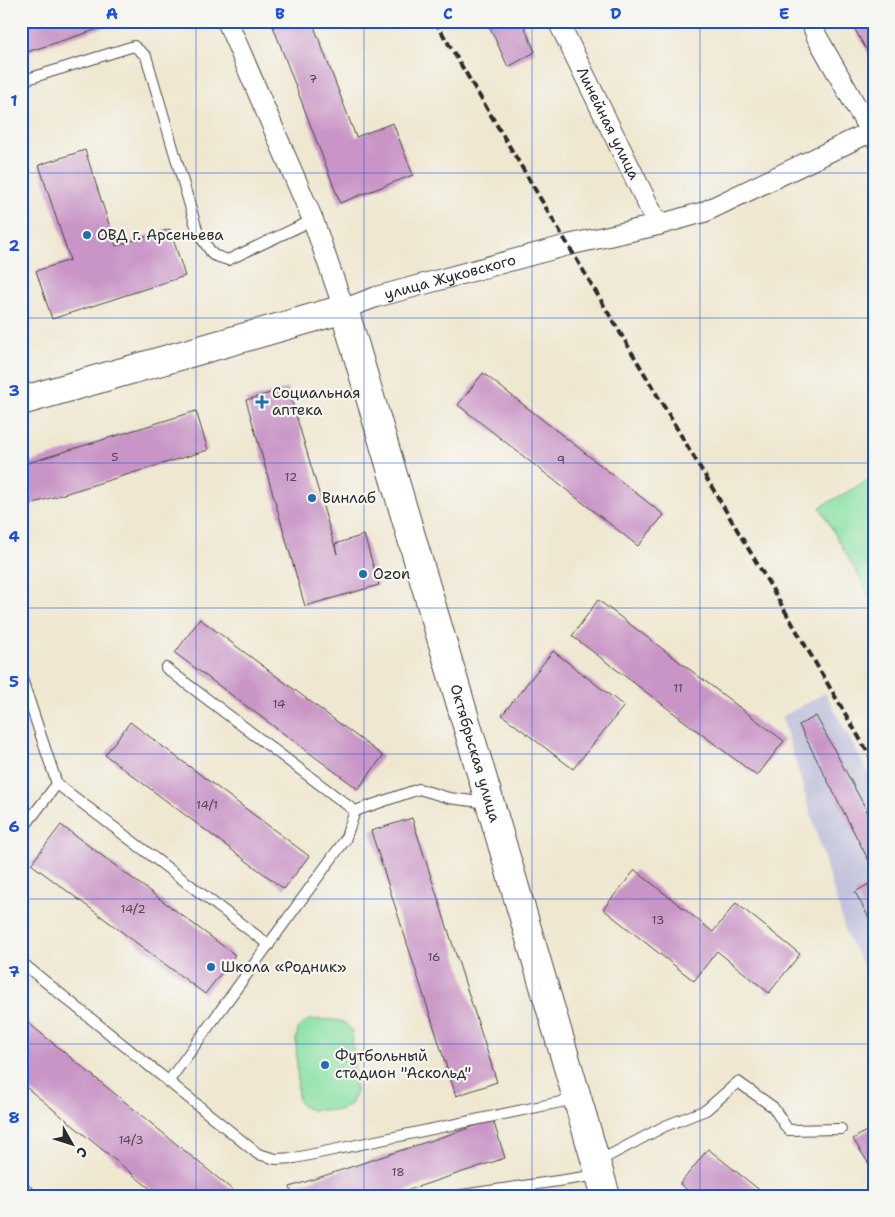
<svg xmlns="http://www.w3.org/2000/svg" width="895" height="1217" viewBox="0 0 895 1217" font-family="'Shantell Sans',sans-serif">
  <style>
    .industrial { fill: #c2c2dc }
    .green { fill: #8ae1a5; stroke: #5a8668 }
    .building { fill: #c995c6 }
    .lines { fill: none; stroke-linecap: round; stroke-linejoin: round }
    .lane-casing { stroke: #484744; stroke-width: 12 }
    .street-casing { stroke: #484744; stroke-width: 22 }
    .primary-casing { stroke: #484744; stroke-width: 30 }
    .path { stroke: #484744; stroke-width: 3; stroke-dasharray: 4 4; stroke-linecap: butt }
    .lane { stroke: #fff; stroke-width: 10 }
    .street { stroke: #fff; stroke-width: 20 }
    .primary { stroke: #fff; stroke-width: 28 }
    .rail { stroke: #2b2b2b; stroke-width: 4; stroke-dasharray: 8 4; stroke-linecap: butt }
    .grid { fill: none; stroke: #1d4ed8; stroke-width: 1; stroke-opacity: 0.55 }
    .poi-dot { fill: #1f6fb2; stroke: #f6f6f2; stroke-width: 2 }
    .labels { text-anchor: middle; stroke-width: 4.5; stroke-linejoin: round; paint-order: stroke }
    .number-label { font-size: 12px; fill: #524652 }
    .street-label { font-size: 15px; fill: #2b2b2b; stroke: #f6f6f2 }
    .poi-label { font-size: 15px; fill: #2b2b2b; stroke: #f6f6f2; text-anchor: start }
    .neatline { fill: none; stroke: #1d4ed8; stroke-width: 2 }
    .grid-label { font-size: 16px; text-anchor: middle; font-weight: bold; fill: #1d4ed8 }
  </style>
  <rect width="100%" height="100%" fill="#f6f6f2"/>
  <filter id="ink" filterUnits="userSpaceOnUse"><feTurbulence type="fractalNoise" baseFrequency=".02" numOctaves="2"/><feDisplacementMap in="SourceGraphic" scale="10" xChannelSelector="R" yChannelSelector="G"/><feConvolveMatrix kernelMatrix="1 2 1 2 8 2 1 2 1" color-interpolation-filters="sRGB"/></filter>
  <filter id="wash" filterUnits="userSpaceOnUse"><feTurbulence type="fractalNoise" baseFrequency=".0096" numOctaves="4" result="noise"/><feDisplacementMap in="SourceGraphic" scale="20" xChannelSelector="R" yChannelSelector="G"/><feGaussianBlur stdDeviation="1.12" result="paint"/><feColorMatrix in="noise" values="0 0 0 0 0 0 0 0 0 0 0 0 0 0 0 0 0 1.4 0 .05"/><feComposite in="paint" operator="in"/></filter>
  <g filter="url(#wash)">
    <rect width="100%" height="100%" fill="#efe7d0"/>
    <polygon class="industrial" points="825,693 874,784 874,981 848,939 782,717"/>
    <g class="green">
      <polygon points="874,477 874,604 820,507"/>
      <path d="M309 1020C323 1020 345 1016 352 1031L356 1092 351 1103 341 1110H312L303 1107 298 1099 296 1038 299 1027Z"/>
    </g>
    <g id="blocks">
      <g class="building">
        <polygon points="21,21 120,21 120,22 21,54"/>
        <polygon points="271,21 312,21 356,137 393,123 413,175 340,203"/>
        <polygon points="487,21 522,21 535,52 508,67"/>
        <polygon points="850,21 874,21 874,63"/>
        <polygon points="85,150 116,246 170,229 185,276 52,319 36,271 70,260 39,165"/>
        <polygon points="483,373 664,515 638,546 458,405"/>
        <polygon points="288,388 337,554 335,544 364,535 379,585 305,606 246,400"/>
        <polygon points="196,411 208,450 21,507 21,465"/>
        <polygon points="598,600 784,741 757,776 572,636"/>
        <polygon points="200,619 383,756 358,789 175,653"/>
        <polygon points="553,651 624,706 573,769 502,715"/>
        <polygon points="816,716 874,824 874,871 799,725"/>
        <polygon points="130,722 309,856 284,889 105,755"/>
        <polygon points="412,818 497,1082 456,1096 371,831"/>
        <polygon points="61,825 235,955 205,994 31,864"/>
        <polygon points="635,870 713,932 736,903 800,954 769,993 717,951 694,981 603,909"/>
        <polygon points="874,881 874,927 855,892"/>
        <polygon points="21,1017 240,1196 159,1196 21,1083"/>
        <polygon points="493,1120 505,1158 390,1196 293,1196 290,1187"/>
        <polygon points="874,1126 874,1172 853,1139"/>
        <polygon points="708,1149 767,1196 694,1196 680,1184"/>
      </g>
    </g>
  </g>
  <g filter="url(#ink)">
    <use href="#blocks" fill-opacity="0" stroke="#484744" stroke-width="1"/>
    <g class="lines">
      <defs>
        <g id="lane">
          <polyline points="21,81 134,46 146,56 198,233 213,255 228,260 313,220"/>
          <polyline points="166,668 355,811 345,840 168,1082"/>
          <polyline points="21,676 57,784"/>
          <polyline points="355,811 419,789 449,798 488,803"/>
          <polyline points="21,831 57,784 269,945"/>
          <polyline points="21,962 258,1154 276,1159 295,1158 575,1099"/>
          <polyline points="597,1162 665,1126 706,1110 738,1082 773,1107 788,1130 841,1129"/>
          <polyline points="21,1186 33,1196"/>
          <polyline points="455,1196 599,1175"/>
        </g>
        <g id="street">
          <path id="s1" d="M227 21 313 220 344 309 376 297 568 245 658 225 704 212 870 132"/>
          <path id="s2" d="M558 21 658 225"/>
          <polyline points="811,21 817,37 874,138"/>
        </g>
        <g id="primary">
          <path id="s3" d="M21 401 344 309 606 1196"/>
        </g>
      </defs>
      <use href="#lane" class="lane-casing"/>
      <use href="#street" class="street-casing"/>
      <use href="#primary" class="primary-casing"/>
      <polyline class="path" points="256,1193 257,1196"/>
      <use href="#lane" class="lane"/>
      <use href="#street" class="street"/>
      <use href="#primary" class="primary"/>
      <polyline class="rail" points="435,21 764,575 874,763"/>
    </g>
  </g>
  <path class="grid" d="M196 21V1196M364 21V1196M532 21V1196M700 21V1196M21 173H874M21 318H874M21 463H874M21 608H874M21 754H874M21 899H874M21 1044H874"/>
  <g class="poi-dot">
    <circle cx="87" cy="235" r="5"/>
    <path d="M259.5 394.5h5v5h5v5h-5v5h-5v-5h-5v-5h5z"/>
    <circle cx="312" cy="498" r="5"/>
    <circle cx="363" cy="574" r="5"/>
    <circle cx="211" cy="967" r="5"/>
    <circle cx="325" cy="1065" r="5"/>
  </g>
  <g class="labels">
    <g class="number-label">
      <text x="313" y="83">7</text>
      <text x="115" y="461">5</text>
      <text x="561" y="464">9</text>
      <text x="291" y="481">12</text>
      <text x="678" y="692">11</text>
      <text x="279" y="708">14</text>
      <text x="207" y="809">14/1</text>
      <text x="133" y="913">14/2</text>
      <text x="658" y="924">13</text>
      <text x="434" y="961">16</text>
      <text x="131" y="1144">14/3</text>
      <text x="398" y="1176">18</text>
    </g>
    <g class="street-label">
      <text dy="5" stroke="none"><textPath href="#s2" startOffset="114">Линейная улица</textPath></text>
      <text dy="5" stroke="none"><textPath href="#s1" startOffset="422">улица Жуковского</textPath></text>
      <text dy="5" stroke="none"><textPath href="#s3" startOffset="799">Октябрьская улица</textPath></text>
    </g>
    <g class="poi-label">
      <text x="97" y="240">ОВД г. Арсеньева</text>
      <text x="272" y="398">Социальная<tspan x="272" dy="17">аптека</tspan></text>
      <text x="322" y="503">Винлаб</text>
      <text x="373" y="579">Ozon</text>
      <text x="221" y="972">Школа «Родник»</text>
      <text x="335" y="1061">Футбольный<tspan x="335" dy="17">стадион "Аскольд"</tspan></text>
    </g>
  </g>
  <rect width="895" height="1217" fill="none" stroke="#f6f6f2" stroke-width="55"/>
  <g transform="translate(72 1144) rotate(129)" stroke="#f6f6f2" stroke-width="4" paint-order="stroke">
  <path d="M0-4L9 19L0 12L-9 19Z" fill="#2b2b2b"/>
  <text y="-8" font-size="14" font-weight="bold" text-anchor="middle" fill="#2b2b2b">С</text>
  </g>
  <rect x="28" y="28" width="840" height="1162" class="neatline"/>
  <g class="grid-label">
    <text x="112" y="19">A</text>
    <text x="280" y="19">B</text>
    <text x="448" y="19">C</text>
    <text x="616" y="19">D</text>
    <text x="784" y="19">E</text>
    <text x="14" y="106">1</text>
    <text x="14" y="251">2</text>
    <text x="14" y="396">3</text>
    <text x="14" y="542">4</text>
    <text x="14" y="687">5</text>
    <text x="14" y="832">6</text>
    <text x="14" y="977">7</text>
    <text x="14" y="1123">8</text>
  </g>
</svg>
